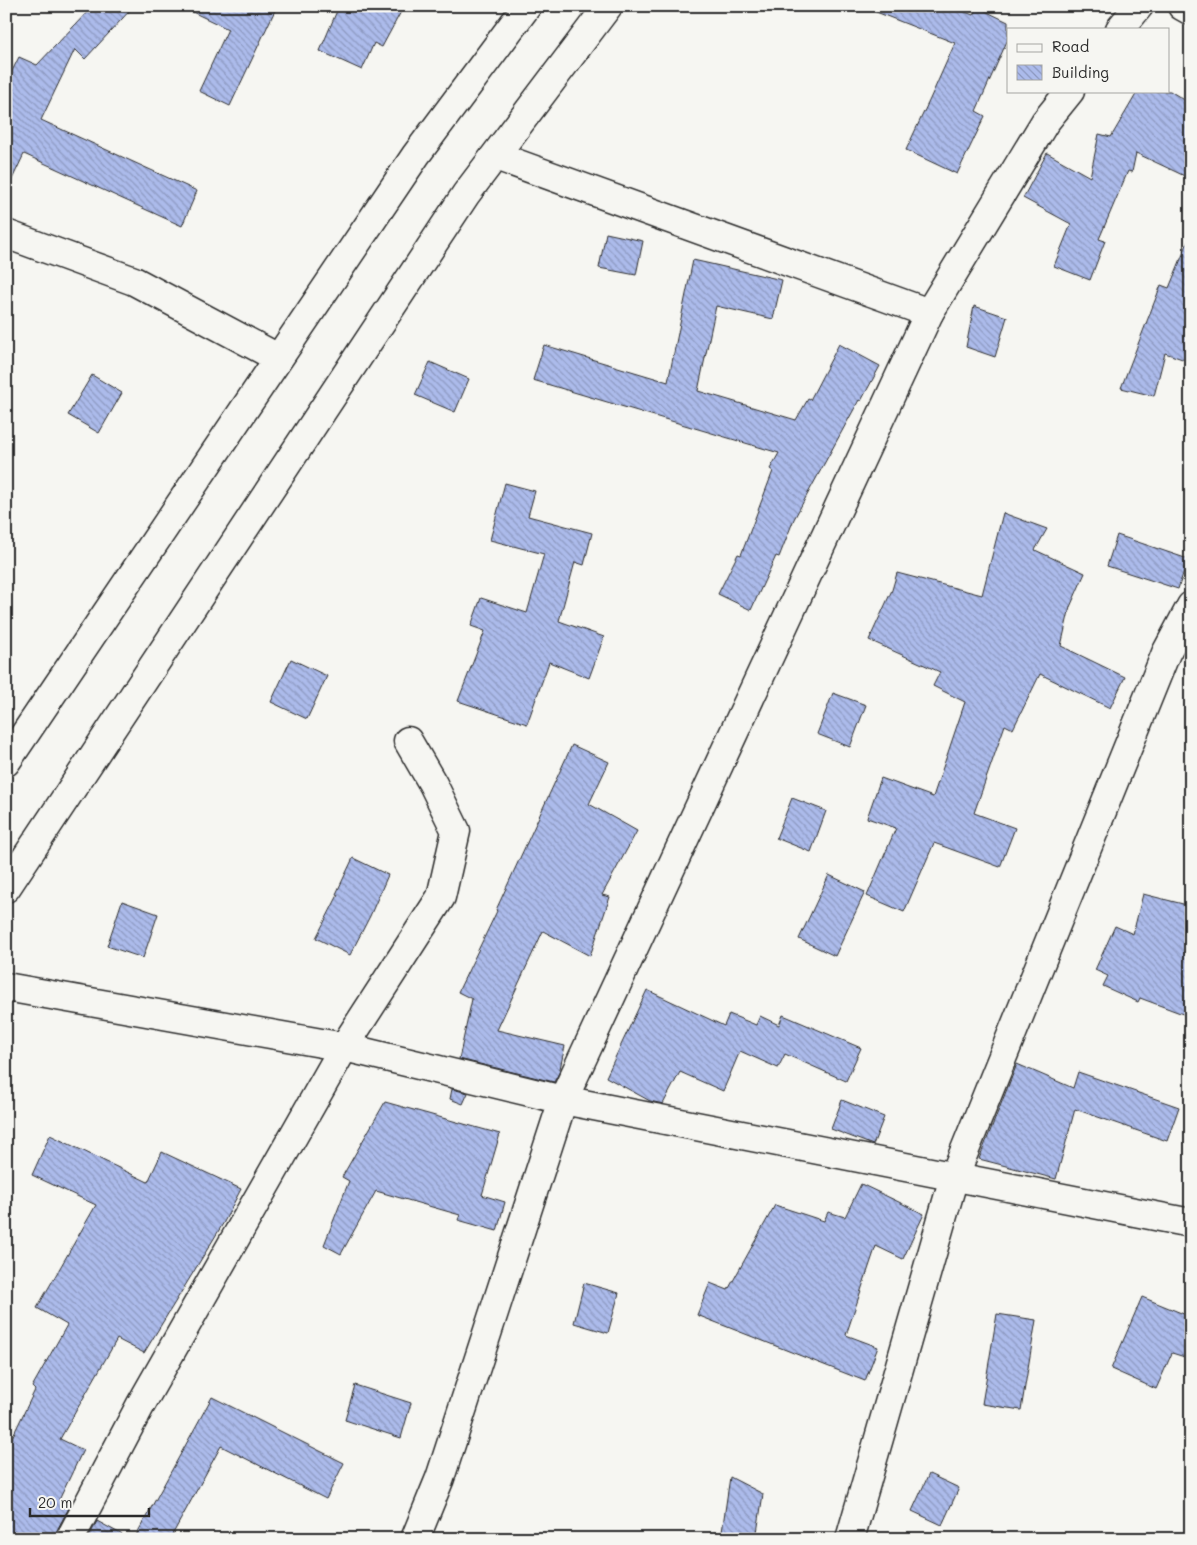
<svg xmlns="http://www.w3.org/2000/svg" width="1197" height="1545" viewBox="0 0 1197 1545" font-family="Mali,sans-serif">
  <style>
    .building { fill: url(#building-back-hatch); stroke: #2b2b2b }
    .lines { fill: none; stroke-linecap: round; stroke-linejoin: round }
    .minor-casing { stroke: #2b2b2b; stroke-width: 31 }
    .major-casing { stroke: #2b2b2b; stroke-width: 31 }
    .minor { stroke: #f6f6f2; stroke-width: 28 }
    .major { stroke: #f6f6f2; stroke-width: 28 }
  </style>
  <defs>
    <pattern id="building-back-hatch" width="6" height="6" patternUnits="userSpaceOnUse" patternTransform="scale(1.25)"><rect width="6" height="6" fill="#acbbeb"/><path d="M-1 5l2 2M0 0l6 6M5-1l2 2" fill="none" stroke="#8c98bf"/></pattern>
  </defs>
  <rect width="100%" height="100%" fill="#f6f6f2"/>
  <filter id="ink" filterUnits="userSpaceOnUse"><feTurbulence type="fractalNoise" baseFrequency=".02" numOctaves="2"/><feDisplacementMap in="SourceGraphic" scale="10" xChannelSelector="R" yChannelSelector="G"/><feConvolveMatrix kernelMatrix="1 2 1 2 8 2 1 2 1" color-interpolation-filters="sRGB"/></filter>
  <g filter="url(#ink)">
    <g class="building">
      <polygon points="93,6 134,6 85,59 75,49 41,120 197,191 182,226 24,154 6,192 6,83 19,57 37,65"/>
      <polygon points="180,6 277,6 230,106 199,91 228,29"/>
      <polygon points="339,6 404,6 382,47 374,43 362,70 320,51"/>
      <polygon points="867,6 950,6 973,15 977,7 1008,22 1008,39 976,111 985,116 957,174 906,150 930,99 955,43 866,8"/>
      <polygon points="1138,91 1170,91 1191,104 1191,179 1136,153 1132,172 1128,171 1099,239 1105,241 1090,280 1054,266 1071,224 1023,198 1047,153 1090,177 1099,134 1111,137"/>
      <polygon points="606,233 643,241 636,275 599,268"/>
      <polygon points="1190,237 1191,362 1165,353 1154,396 1121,388 1161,285 1169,288"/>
      <polygon points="693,260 782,280 773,319 716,306 698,391 796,420 808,399 810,400 839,344 880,366 861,401 859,400 794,519 779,557 776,556 751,610 718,594 738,554 741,555 773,471 770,469 779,453 533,380 544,345 668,382"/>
      <polygon points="974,306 1007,317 995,357 966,347"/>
      <polygon points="430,362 469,379 455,412 415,395"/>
      <polygon points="92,375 122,393 99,433 68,415"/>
      <polygon points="505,483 535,491 528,516 592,533 584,565 575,562 559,621 604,637 589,678 549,662 527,724 458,701 485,631 471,626 481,598 527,613 544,554 490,540"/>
      <polygon points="1003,513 1047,529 1035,550 1085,573 1070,607 1061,646 1125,677 1110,708 1040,674 1013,729 1005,725 974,813 1015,828 1000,867 934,843 904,912 867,896 896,828 867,818 881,778 933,797 965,702 933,686 940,672 869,640 892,590 897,573 982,595"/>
      <polygon points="1117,535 1188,559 1178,589 1107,566"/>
      <polygon points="291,659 327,676 307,719 271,702"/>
      <polygon points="833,693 866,705 850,747 817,734"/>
      <polygon points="572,745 609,762 589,804 637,831 602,895 610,897 590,956 543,931 497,1030 565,1046 559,1073 554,1082 459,1059 472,999 458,992 497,911 496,910"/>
      <polygon points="792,798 826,811 811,852 776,838"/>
      <polygon points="353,858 388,875 370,916 350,955 316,938 338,895 336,894"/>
      <polygon points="829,875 865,892 835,956 799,939"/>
      <polygon points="1143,894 1191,906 1191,1017 1140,998 1138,1002 1103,986 1108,976 1095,970 1115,926 1133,934"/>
      <polygon points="122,901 158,914 143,958 107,946"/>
      <polygon points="647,990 724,1026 729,1014 756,1025 760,1016 779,1025 783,1015 861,1048 846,1081 785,1054 778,1068 740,1051 723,1091 680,1072 663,1104 650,1101 606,1077"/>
      <polygon points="1017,1064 1073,1088 1078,1072 1179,1107 1167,1141 1075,1109 1056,1179 979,1159"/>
      <polygon points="452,1089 468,1093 463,1104 450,1099"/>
      <polygon points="842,1100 884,1117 873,1145 831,1129"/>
      <polygon points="385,1102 500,1134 482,1195 505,1202 497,1231 458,1220 460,1215 376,1191 341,1254 324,1245 349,1181 342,1177"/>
      <polygon points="50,1135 148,1182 162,1152 241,1189 224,1222 144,1353 117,1339 60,1439 83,1450 59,1500 70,1506 56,1532 55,1539 18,1539 6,1533 6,1450 35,1390 32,1387 67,1325 37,1308 96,1205 32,1175"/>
      <polygon points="861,1184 924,1214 903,1259 876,1246 846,1335 878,1347 865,1381 697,1315 710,1283 728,1290 775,1205 824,1221 828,1212 845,1217"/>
      <polygon points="584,1283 619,1293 608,1333 574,1323"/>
      <polygon points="1142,1297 1191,1317 1191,1359 1172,1353 1156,1389 1111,1369"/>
      <polygon points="997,1314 1036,1320 1021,1410 982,1404"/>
      <polygon points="355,1385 411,1403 401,1438 345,1420"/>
      <polygon points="212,1397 344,1463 326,1499 221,1446 170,1539 134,1539"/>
      <polygon points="929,1474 959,1488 942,1525 912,1511"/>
      <polygon points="730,1477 763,1494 756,1539 721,1539"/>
      <polygon points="97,1521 130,1539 88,1539"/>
    </g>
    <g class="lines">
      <defs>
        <g id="minor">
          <polyline points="1182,6 1191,11"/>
          <polyline points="1120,29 1139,6"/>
          <polyline points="496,156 929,313 1045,122 1070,91"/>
          <polyline points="6,234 134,281 278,358"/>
          <polyline points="6,987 344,1047 563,1100 1191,1223"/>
          <polyline points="70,1539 140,1406 344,1047 441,897 456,831 433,784 408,741"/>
          <polyline points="415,1539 440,1478 563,1100 929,313"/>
          <polyline points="850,1539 954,1177 1166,653 1191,606"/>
        </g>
        <g id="major">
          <polyline points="6,762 416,155 527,6"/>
          <polyline points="6,888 466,194 608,6"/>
        </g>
      </defs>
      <use href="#minor" class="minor-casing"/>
      <use href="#major" class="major-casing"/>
      <use href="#minor" class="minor"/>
      <use href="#major" class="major"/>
    </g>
  </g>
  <rect width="1197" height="1545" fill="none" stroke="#f6f6f2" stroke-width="25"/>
  <rect x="12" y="12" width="1172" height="1520" fill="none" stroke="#2b2b2b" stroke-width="2" filter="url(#ink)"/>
  <rect x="1007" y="28" width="162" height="65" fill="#f6f6f2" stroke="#a5a5a2"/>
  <rect x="1017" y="44" width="25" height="8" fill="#f6f6f2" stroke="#a5a5a2"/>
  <text x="1052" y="52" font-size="15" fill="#2b2b2b">Road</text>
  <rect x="1017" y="65" width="25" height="15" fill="url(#building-back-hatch)" stroke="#a5a5a2"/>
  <text x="1052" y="78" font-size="15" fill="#2b2b2b">Building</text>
  <path d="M30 1508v8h119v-8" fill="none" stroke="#2b2b2b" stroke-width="2.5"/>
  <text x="38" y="1508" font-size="15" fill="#2b2b2b" stroke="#f6f6f2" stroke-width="4" paint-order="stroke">20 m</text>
</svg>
